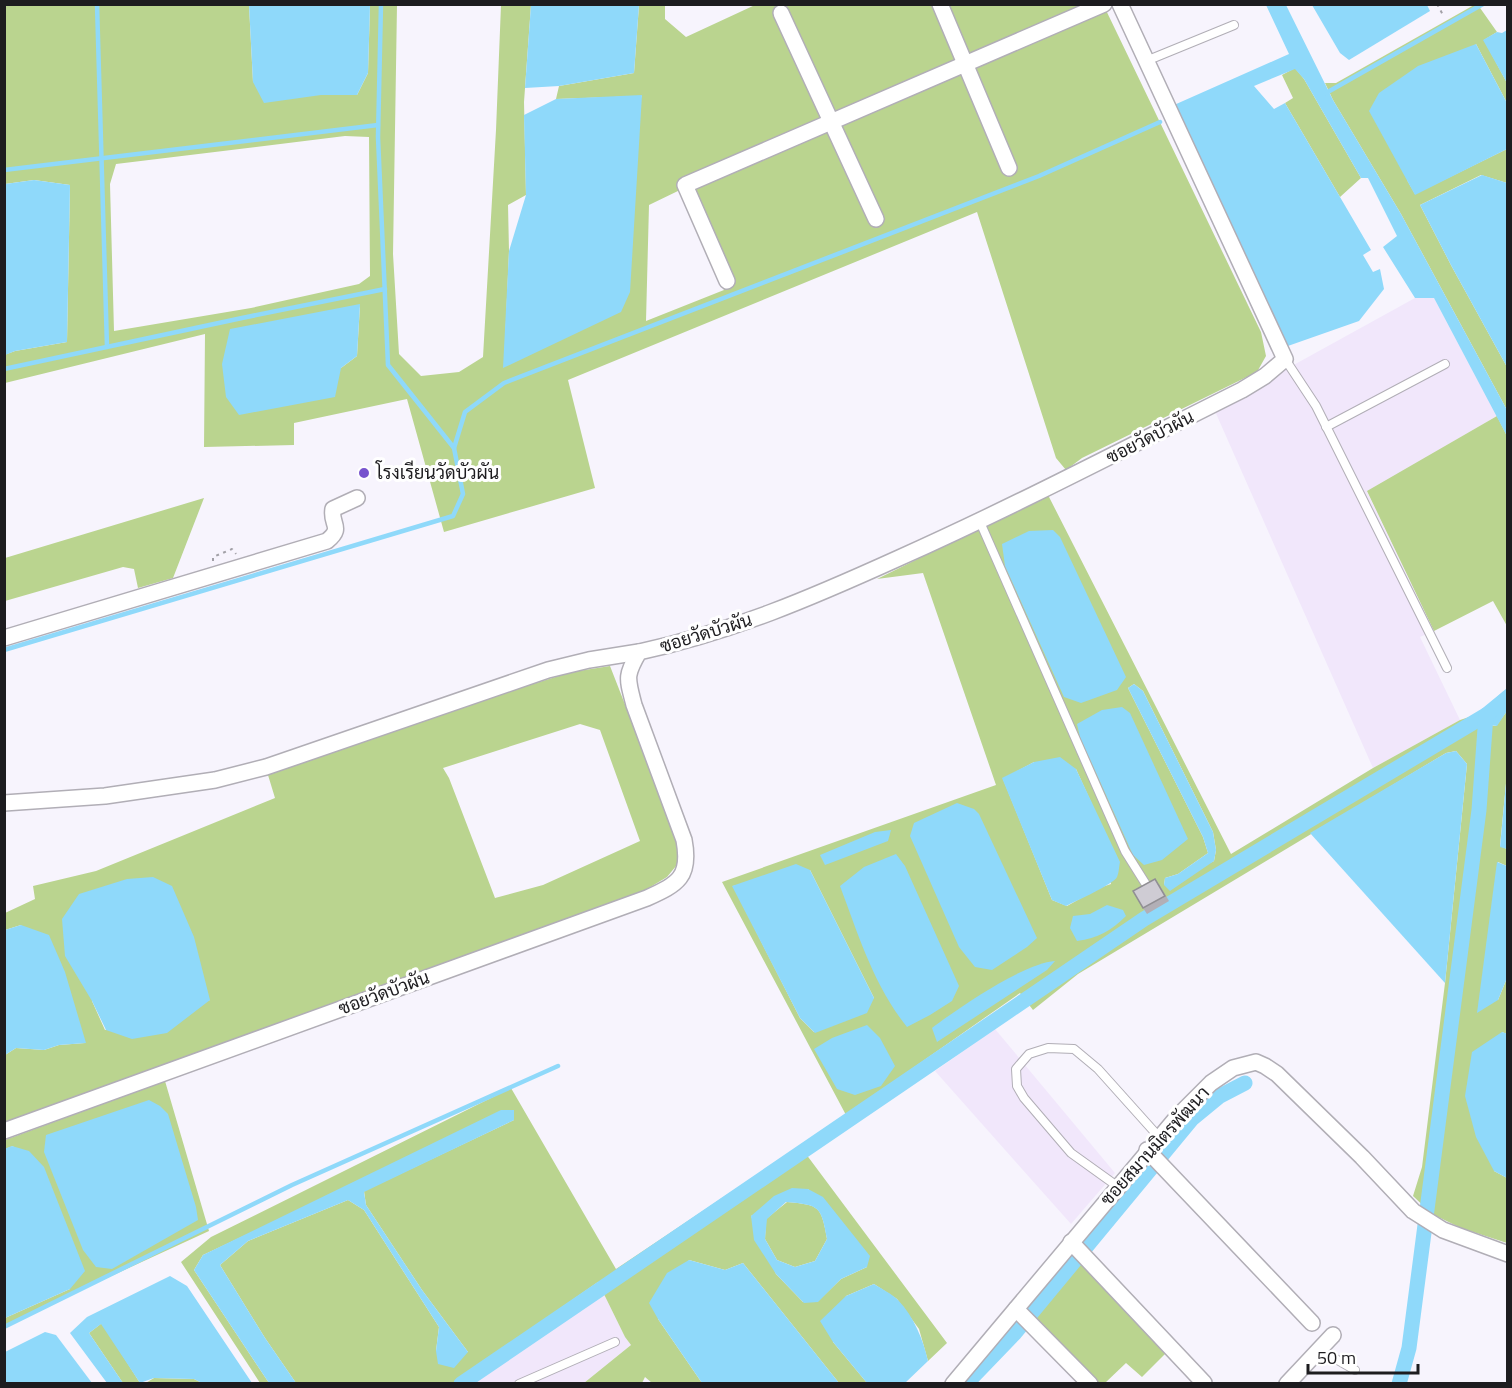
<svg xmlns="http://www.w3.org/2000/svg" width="1512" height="1388" viewBox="0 0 1512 1388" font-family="'Titillium Web',Sarabun,sans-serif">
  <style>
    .industrial { fill: #f1e7fb }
    .green { fill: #bad48f; fill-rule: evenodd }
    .water { fill: #8fd9fa; fill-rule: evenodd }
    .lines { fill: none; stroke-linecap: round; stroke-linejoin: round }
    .stream { stroke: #8fd9fa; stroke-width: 4.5 }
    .canal { stroke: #8fd9fa; stroke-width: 15 }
    .service-casing { stroke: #b1aeb6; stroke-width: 10 }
    .minor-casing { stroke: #b1aeb6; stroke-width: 18 }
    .path { stroke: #a2a0a7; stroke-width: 2; stroke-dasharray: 3 4.5; stroke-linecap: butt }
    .service { stroke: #fff; stroke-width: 8 }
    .minor { stroke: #fff; stroke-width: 15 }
    .wall { fill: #b2afb6 }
    .building { fill: #cfccd4; stroke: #918f94; stroke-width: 1.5 }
    .poi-dot { fill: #7854ce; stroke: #fff; stroke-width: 2 }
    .labels { text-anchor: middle; stroke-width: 6; stroke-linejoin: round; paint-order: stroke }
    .street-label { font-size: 18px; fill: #1d1c1f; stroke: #fff }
    .poi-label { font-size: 18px; fill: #1d1c1f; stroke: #fff; text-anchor: start }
  </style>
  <rect width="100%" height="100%" fill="#f7f4fd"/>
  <g class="industrial">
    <polygon points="1415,298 1434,298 1497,416 1367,492 1434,631 1420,637 1460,720 1373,768 1214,409"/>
    <polygon points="995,1029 1115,1173 1071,1224 935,1071"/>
    <polygon points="603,1292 625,1337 631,1345 584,1383 468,1384"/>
  </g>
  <g class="green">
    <path d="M1103 4 1261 332 1266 356 1257 372 1082 458 1066 470 1056 458 977 212 568 380 595 488 444 532 407 399 294 423V445L204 447 205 334 5 383 4 355 15 351 67 342 70 185 34 180 5 184V5H249L253 82 321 95H357L368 73 370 5H397L393 254 399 354 421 376 459 372 483 357 496 130 501 5H531L524 102 526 195 508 205 509 251 504 367 642 96 556 99 559 86 634 73 639 5H665V19L686 37 755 5ZM345 136 369 137 370 276 359 284 251 308 114 331 110 184 116 164ZM680 190 724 290 646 321 649 205ZM360 305 357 356 341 368Z"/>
    <polygon points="1474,5 1478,5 1497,32 1484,40 1507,83 1507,103 1476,44 1407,180 1415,194 1507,149 1507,183 1481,175 1420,205 1452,267 1507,367 1507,410 1401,214 1333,100 1325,83 1336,83"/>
    <polygon points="1295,68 1304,79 1361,178 1340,197 1285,103 1293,98 1282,75"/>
    <polygon points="1497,416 1507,436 1507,626 1493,601 1434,631 1367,491"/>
    <path d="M1048 495 1231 854 1373 768 1460 720 1478 714 1482 724 1496 726 1507 711V773L1500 846 1507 849V866L1498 862V1000L1507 978V1034L1502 1032 1494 1171 1507 1178V1243L1461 1228 1432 1214 1413 1196 1422 1167 1445 983 1467 764 1456 751 1446 753 1078 974 1033 1010 1020 993 846 1115 722 882 996 785 923 573 877 579ZM1134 684 1143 691 1213 832 1216 850 1214 861 1164 885 1165 878 1178 874 1208 853 1203 837 1128 688ZM1034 762 1076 769 1091 802 1111 884 1099 888 1067 906 1052 900 1003 779ZM810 870 874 998 814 1032 800 1018 733 886Z"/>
    <polygon points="204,498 173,578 138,588 134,569 123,567 5,601 5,558"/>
    <path d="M610 666 674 830 681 860 667 877 642 892 5 1126V1055L16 1048 44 1050 59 1045 85 1043 21 925 5 930V913L35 899 33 886 96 871 275 798 268 775 513 690 572 672ZM580 724 600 730 640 841 543 885 495 898 449 778 443 768ZM210 1000 105 1030 92 1001Z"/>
    <polygon points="165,1081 209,1231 5,1325 5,1318 70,1289 13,1146 5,1149 5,1140"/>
    <path d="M511 1088 616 1269 800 1146 947 1343 928 1361 919 1329 897 1299 874 1284 846 1296 833 1342 867 1383H839L743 1263 725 1270 689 1260 658 1319 702 1383H652L645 1377 642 1383H584L631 1345 625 1337 598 1282 453 1383H296L265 1338 220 1265 248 1241 348 1200 364 1210 439 1327 436 1351 468 1352 422 1290 366 1205 364 1191 514 1120V1110L203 1255 194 1270 269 1383H260L181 1262 211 1237ZM808 1189 867 1267 841 1279 818 1301 803 1302 776 1274 751 1216Z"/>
    <path d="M787 1202C820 1205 821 1206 827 1239L815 1261 795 1267 777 1260 765 1239 766 1219Z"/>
    <polygon points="1070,1255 1077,1257 1166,1353 1142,1377 1126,1363 1105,1383 1097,1383 1024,1309"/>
    <polygon points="102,1323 140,1383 123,1383 89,1333"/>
    <polygon points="154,1378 194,1379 202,1383 144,1384"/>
  </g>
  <g class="water">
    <polygon points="249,5 370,5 368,73 357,95 321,95 264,103 253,82"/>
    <polygon points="531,5 639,5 634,73 559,86 525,88"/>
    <polygon points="1266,5 1286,5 1333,100 1401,214 1507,410 1507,436 1434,298 1415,298 1383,247 1397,236 1368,178 1361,178 1304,79 1295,69 1254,86 1274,109 1285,103 1371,250 1363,255 1373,272 1380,269 1384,289 1359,321 1285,347 1220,201 1174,105 1289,54"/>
    <polygon points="1312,5 1427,5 1430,11 1349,60 1340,53"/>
    <polygon points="1507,30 1507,83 1483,40 1497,32 1502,33"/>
    <polygon points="1476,44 1507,103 1507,149 1415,195 1369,111 1379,93 1418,66"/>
    <polygon points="642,95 630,292 621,312 503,368 509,251 526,195 524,115 556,99"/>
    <polygon points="1482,175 1507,183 1507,367 1452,267 1420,205"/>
    <polygon points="34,180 70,185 67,342 15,351 5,355 5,184"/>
    <polygon points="360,304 357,356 341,368 335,397 239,415 226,397 222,364 230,329"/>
    <polygon points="1053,530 1060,537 1126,677 1117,690 1081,703 1064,697 1005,566 1002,544 1029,531"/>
    <polygon points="1134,684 1143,691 1213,832 1216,850 1214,861 1170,891 1164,885 1165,878 1178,874 1208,853 1203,837 1128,688"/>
    <polygon points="1507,688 1507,711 1497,726 1481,724 1478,714"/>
    <polygon points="1122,707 1130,713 1188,839 1162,860 1144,865 1133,855 1080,737 1077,724 1102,710"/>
    <polygon points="1456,751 1467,764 1445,983 1310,833 1446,753"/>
    <path d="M1060 757 1076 769 1120 862C1119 866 1119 873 1117 877 1114 884 1076 901 1066 906L1052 900 1002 778 1034 762Z"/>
    <polygon points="1507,773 1508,849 1507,849 1500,847"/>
    <polygon points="957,803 974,809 979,814 1037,938 1027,947 992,970 975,967 959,947 910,836 914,823"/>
    <polygon points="891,830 888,841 833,862 825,865 820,855 875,832"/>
    <path d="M896 854 905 866 959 986 952 1001 930 1015 907 1027C874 986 858 934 840 886L864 867Z"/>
    <polygon points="1497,862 1507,866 1507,978 1498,1000 1477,1013"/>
    <polygon points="796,864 810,870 874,998 867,1013 815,1033 800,1018 732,886"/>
    <polygon points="153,877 172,886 194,937 210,1000 167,1033 132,1039 106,1030 92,1001 65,956 62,919 79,894 127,879"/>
    <path d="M1107 905 1123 910 1126 916C1111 931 1098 938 1077 941L1070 928 1073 916 1090 914Z"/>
    <polygon points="21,925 49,935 65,972 86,1043 59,1045 44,1050 16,1048 5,1055 5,930"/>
    <path d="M1055 961 1047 970 937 1042 932 1028C958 1008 1024 963 1055 961Z"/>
    <polygon points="867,1025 880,1038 895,1066 881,1086 855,1095 837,1089 814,1049 832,1038"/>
    <polygon points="1502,1032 1508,1034 1507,1178 1494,1171 1476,1137 1465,1096 1472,1052"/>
    <polygon points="149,1100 160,1106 168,1114 196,1207 198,1220 112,1269 96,1267 83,1250 44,1152 46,1135"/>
    <polygon points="501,1110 514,1110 514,1120 364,1192 366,1205 422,1290 468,1352 454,1368 438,1364 436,1351 439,1327 364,1210 348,1200 248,1241 220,1265 265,1338 296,1383 269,1383 194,1270 203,1255"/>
    <polygon points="12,1146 29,1151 44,1167 85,1271 70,1289 5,1318 4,1149"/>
    <path d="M792 1188 808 1189 823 1197 870 1256 867 1267 841 1279 818 1302 804 1303 776 1274 754 1240 751 1216 774 1196ZM786 1202C820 1205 821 1206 827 1239L815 1261 795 1267 777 1260 765 1239 767 1219Z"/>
    <polygon points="689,1260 725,1270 743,1263 839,1383 702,1383 658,1319 649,1303 667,1273"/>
    <polygon points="170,1276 187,1286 252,1383 202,1383 194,1379 154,1378 140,1383 101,1324 89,1333 123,1383 107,1383 70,1333 87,1317"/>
    <path d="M874 1284C882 1289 892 1294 898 1300 914 1317 923 1339 928 1361L905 1383H867L833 1342 820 1321 846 1296Z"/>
    <polygon points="45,1332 56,1335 92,1383 5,1383 5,1352"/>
  </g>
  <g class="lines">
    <g class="stream">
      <polyline points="97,4 107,347"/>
      <polyline points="1326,93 1483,4"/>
      <polyline points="4,170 378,125"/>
      <polyline points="4,369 242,318 385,289"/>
      <polyline points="454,448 465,412 504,383 1039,176 1160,122"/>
      <polyline points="4,650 453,516 463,494 454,448 388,365 378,137 381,4"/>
      <polyline points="4,1327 292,1185 558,1066"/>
    </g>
    <g class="canal">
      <polyline points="461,1384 1144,919 1486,715"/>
      <polyline points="966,1384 1015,1333 1192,1119 1220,1096 1245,1083"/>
      <polyline points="1399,1384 1409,1348 1479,810 1486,715 1508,697"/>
    </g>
    <defs>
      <g id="service">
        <polyline points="1146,61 1234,25"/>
        <polyline points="1285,359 1316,406 1447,668"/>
        <polyline points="1326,427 1445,364"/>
        <polyline points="980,522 1125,851 1147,886"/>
        <polyline points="1117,1186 1071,1153 1024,1098 1017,1086 1016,1069 1029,1054 1048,1048 1074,1049 1098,1069 1159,1137"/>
        <polyline points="1315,1355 1334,1358 1355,1370"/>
        <polyline points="519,1384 615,1342"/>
      </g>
      <g id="minor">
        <polyline points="940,4 1009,168"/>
        <polyline points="781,13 876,219"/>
        <polyline points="727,281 685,185 1104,4"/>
        <path d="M4 638 327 541C344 527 330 525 333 509L357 498"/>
        <polyline points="4,803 105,796 215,780 266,767 548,670 589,660 639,652"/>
        <path d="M4 1131 647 898C678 884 691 877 684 840L634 705C627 678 625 676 639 652 732 632 813 597 899 558 1015 506 1128 447 1242 390L1265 376 1285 359 1120 4"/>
        <polyline points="1147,1150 1312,1323"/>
        <polyline points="1071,1242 1204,1383"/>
        <polyline points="1016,1309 1090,1384"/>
        <polyline points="953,1384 1178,1116 1211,1083 1233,1068 1256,1062 1265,1066 1277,1074 1362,1157 1413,1211 1443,1230 1508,1254"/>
        <polyline points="1287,1384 1333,1335"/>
      </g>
    </defs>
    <use href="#service" class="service-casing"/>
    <use href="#minor" class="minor-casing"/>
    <g class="path">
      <polyline points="1437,4 1443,15"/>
      <polyline points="213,561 213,557 232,549 236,554"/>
    </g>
    <use href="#service" class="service"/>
    <use href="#minor" class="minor"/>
  </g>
  <polygon class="wall" points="1159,884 1169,901 1147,914 1143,908"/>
  <polygon class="building" points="1155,879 1165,896 1143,908 1133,891"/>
  <circle class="poi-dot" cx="364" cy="473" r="6"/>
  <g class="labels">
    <g class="street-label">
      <text transform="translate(1150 437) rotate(-27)" y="6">ซอยวัดบัวผัน</text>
      <text transform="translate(706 633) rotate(-17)" y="6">ซอยวัดบัวผัน</text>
      <text transform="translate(384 993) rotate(-20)" y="6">ซอยวัดบัวผัน</text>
      <text transform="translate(1155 1146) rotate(-48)" y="6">ซอยสมานมิตรพัฒนา</text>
    </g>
    <g class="poi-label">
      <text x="376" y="479">โรงเรียนวัดบัวผัน</text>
    </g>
  </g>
  <rect width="1512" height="1388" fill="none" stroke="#1d1c1f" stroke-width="12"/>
  <path d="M1308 1364v9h110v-9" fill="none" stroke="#1d1c1f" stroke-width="3"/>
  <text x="1317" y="1364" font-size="18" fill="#1d1c1f" stroke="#ffffff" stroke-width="4.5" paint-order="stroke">50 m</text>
</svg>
